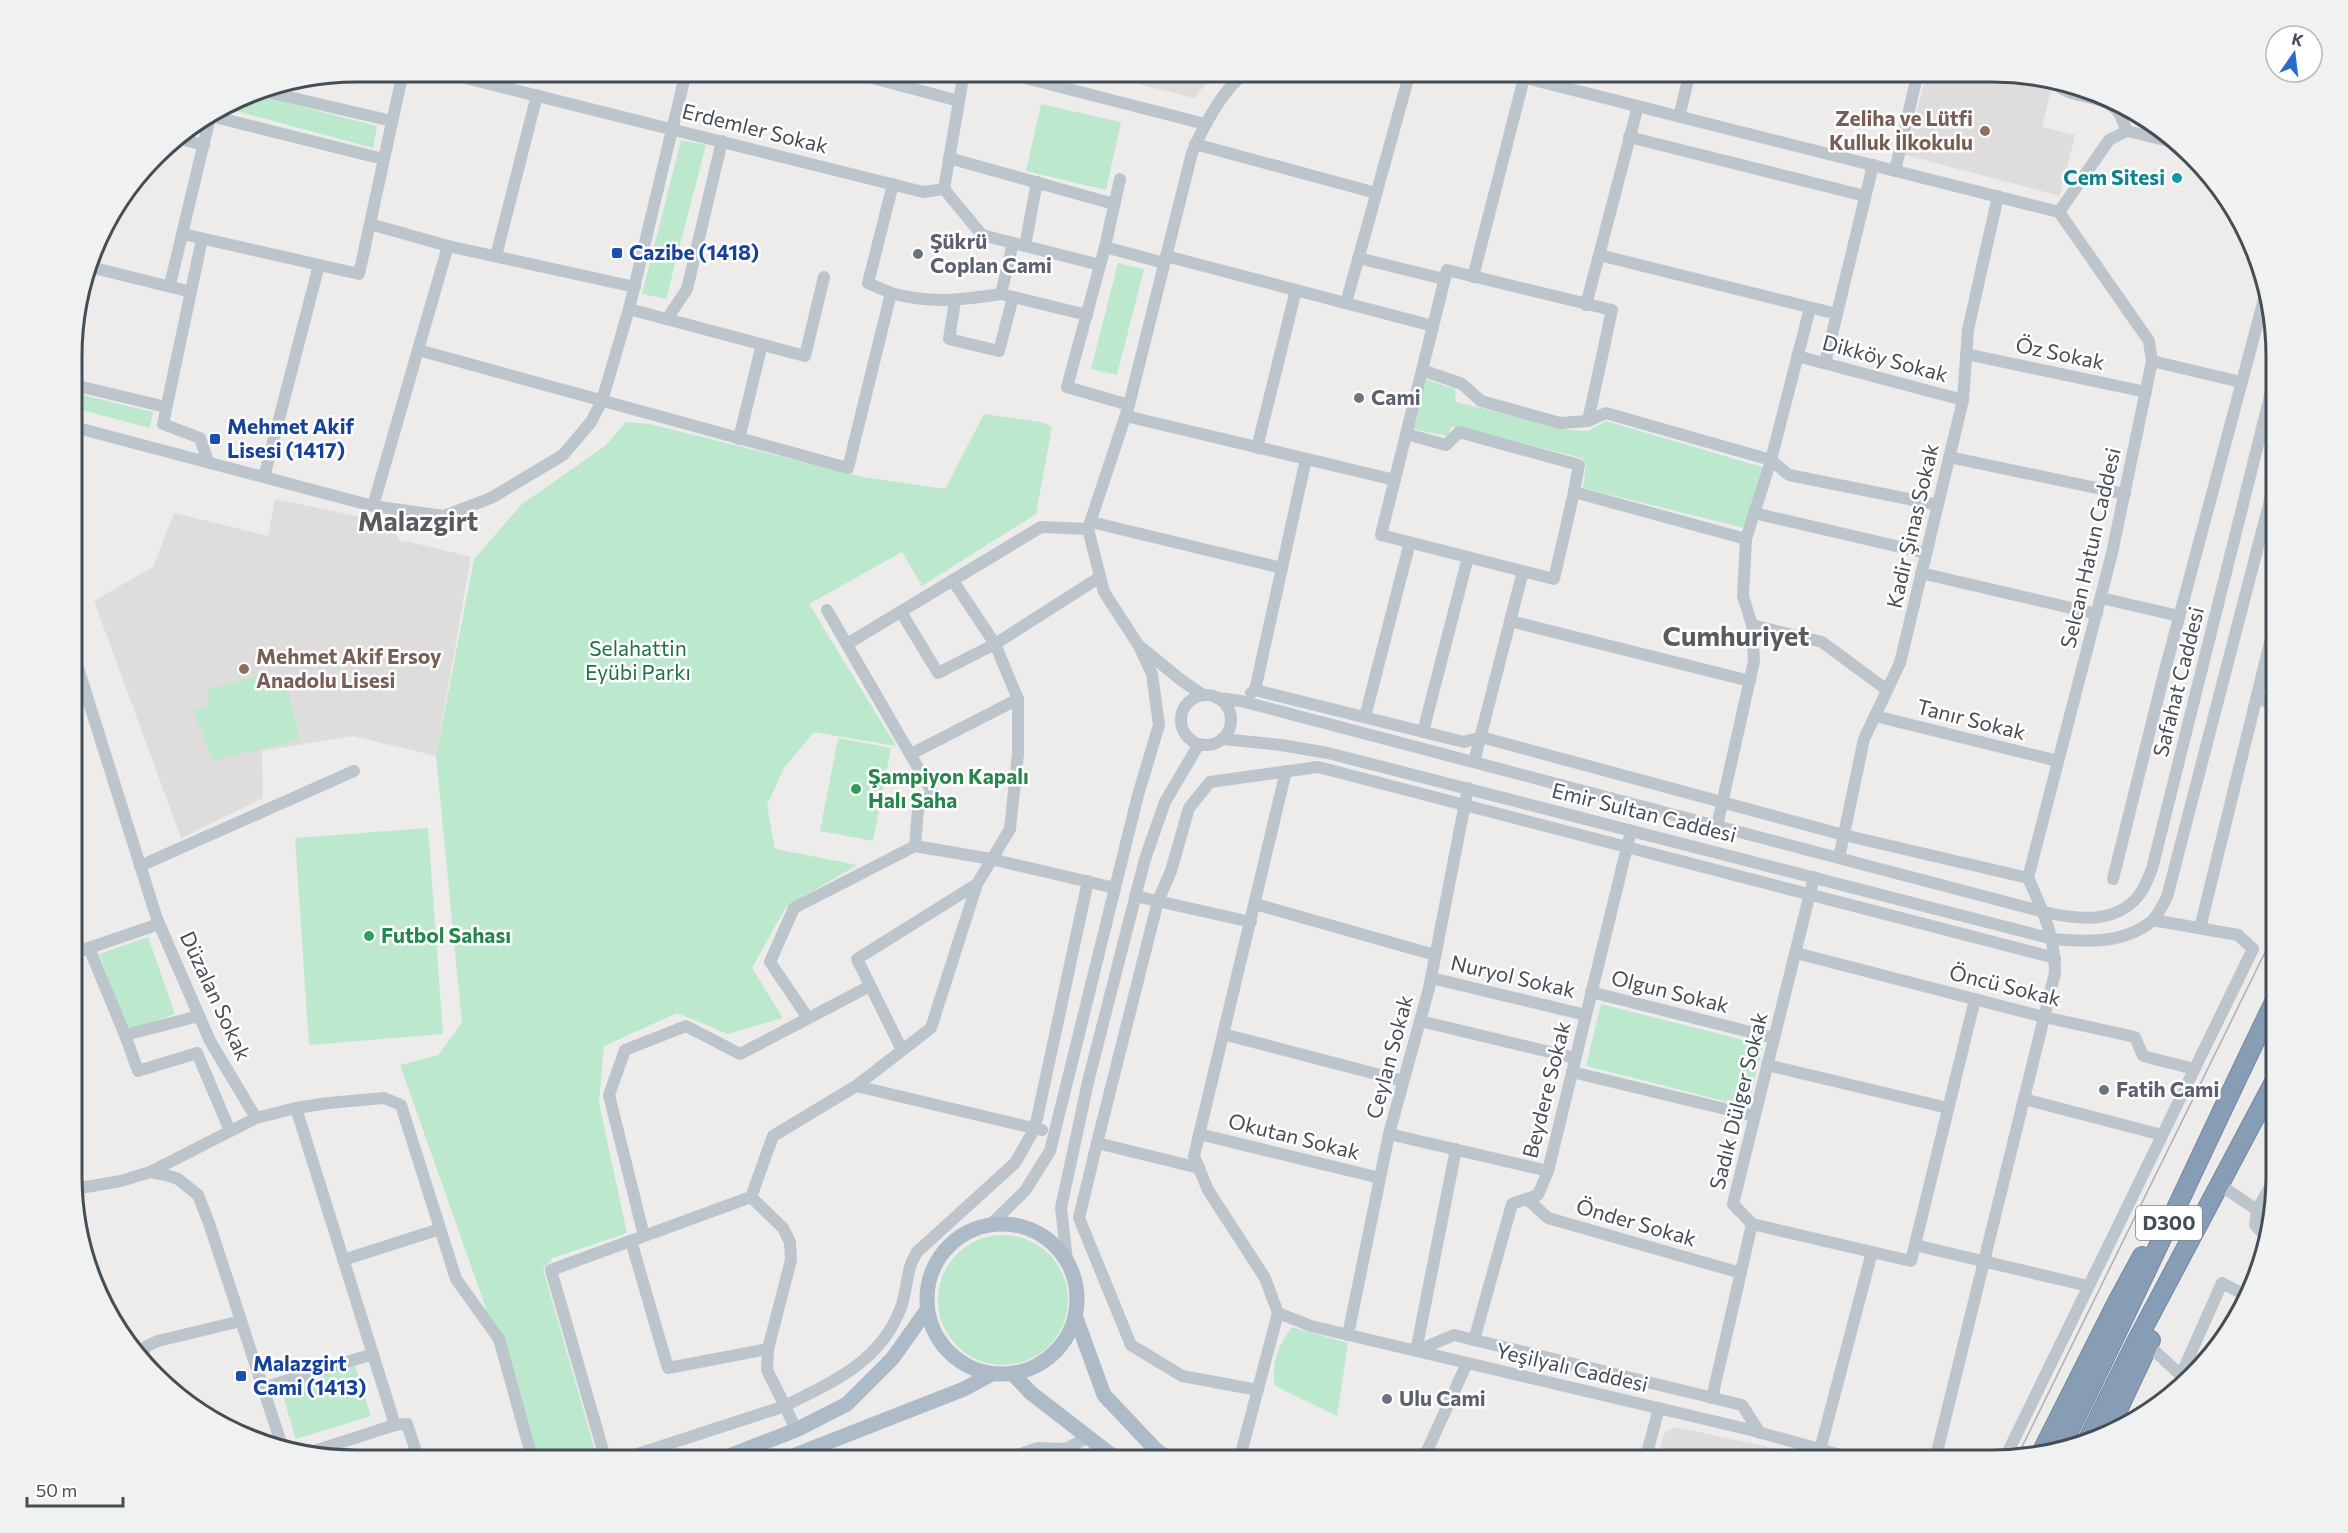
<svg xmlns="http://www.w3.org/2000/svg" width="2348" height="1533" viewBox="0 0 2348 1533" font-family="Commissioner,sans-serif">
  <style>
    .education { fill: #dfdcdc }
    .green { fill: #bce9ce }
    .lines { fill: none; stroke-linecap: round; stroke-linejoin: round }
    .highway-casing { stroke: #7288a1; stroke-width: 20 }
    .minor { stroke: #bdc5cc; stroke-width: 12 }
    .major { stroke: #adbac8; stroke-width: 15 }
    .highway { stroke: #879db6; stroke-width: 18 }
    .tram { stroke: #aeb0b5; stroke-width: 1.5 }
    .education-dot { fill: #8d6e63; stroke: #fff; stroke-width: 2 }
    .culture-dot { fill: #0f9aa8; stroke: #fff; stroke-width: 2 }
    .transit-dot { fill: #1a4fb4; stroke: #fff; stroke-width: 2 }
    .worship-dot { fill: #6b7280; stroke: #fff; stroke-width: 2 }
    .leisure-dot { fill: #2e9e5b; stroke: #fff; stroke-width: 2 }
    .labels { text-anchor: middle; stroke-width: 5; stroke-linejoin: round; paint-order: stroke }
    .shield { fill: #fff; stroke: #7d8389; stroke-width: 1.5 }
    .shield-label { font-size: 20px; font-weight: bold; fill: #454e56 }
    .education-label { font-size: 21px; font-weight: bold; fill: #785e54; stroke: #fff; text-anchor: end }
    .street-label { font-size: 21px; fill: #454e56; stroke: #fff }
    .culture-label { font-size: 21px; font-weight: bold; fill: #0d838f; stroke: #fff; text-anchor: end }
    .worship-label { font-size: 21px; font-weight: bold; fill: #5b616d; stroke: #fff; text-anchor: start }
    .transit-label { font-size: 21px; font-weight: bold; fill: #164399; stroke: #fff; text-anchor: start }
    .park-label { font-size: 21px; fill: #1f6f48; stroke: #fff }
    .leisure-label { font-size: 21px; font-weight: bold; fill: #27864d; stroke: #fff; text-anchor: start }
    .district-label { font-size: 27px; font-weight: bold; fill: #595b5f; stroke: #fff }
    .rim { fill: none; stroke: #454e56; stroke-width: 3 }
  </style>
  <rect width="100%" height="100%" fill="#eeebeb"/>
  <g class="education">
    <polygon points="1091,72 1216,72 1194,98"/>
    <polygon points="1927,72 1992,72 2053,82 2042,127 2075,135 2060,196 1905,155"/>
    <polygon points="275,499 386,522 402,543 406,541 471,557 436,756 353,736 262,751 263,798 181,838 94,601 153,567 174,513 268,536"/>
    <polygon points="1675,1427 1829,1460 1657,1461 1664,1433"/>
  </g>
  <g class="green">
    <polygon points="249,93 377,126 373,148 225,108"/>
    <polygon points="1041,104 1121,122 1106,190 1026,171"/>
    <polygon points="681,140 706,145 666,299 642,294"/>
    <polygon points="1118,263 1144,269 1117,375 1091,369"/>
    <polygon points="1424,379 1455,389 1456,402 1570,430 1588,431 1606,421 1762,467 1744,528 1583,488 1586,463 1582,458 1458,427 1451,427 1448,436 1412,429"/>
    <polygon points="74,393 153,412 150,428 74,408"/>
    <polygon points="984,414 1041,422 1052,427 1036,514 922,586 902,552 809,604 896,746 814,732 784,768 767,805 775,849 857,865 786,907 752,968 783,1018 728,1034 677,1013 604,1046 599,1103 627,1233 553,1258 543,1269 598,1461 540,1461 400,1065 438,1055 462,1023 436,756 474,559 522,504 605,446 626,422 650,424 863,477 945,489"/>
    <polygon points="268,673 278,687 287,686 300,740 212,761 194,711 209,704 208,689"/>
    <polygon points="838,738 891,748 873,841 820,831"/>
    <polygon points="428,828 443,1034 309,1045 295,838"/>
    <polygon points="148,937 175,1014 127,1031 99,954"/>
    <polygon points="1601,1004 1763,1045 1748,1107 1586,1066"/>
    <circle cx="1003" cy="1300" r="65"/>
    <path d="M1292 1327 1348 1343 1337 1416 1275 1386C1271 1363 1278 1346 1292 1327Z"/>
    <polygon points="355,1366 371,1416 296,1439 281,1389"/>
  </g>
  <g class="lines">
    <defs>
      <g id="highway">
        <polyline points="2108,1431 2151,1340"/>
        <polyline points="2089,1437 2136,1342 2275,1080"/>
        <path d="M2062 1445C2136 1298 2203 1148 2275 1000"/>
        <polyline points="2042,1451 2117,1302 2142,1256"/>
      </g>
    </defs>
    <use href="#highway" class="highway-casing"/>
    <g class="minor">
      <polyline points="442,72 923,192 944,189 964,72"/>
      <polyline points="850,72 959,101"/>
      <polyline points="1002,72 1205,124"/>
      <polyline points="1502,72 2059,212"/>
      <path d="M2056 83C2068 100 2105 93 2119 113 2122 118 2124 125 2127 131"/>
      <polyline points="263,91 392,121"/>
      <polyline points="211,116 383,159"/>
      <polyline points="1679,117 1690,72"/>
      <polyline points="1629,137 1865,196"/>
      <polyline points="176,138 204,145"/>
      <polyline points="1195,144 1376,193"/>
      <polyline points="949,158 1114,204"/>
      <polyline points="1895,171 1918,72"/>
      <polyline points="1120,179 1105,247 1067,387 1129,405"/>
      <polyline points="944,189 982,235 1100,265"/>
      <polyline points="2059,212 2109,140 2127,131 2169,141"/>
      <polyline points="370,224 448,246"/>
      <polyline points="183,234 359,274 403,72"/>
      <polyline points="202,239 163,424 200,438 208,462"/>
      <polyline points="1025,246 1037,182"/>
      <polyline points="1105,247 1164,263"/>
      <polyline points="1599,255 1837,314"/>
      <polyline points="496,256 537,95"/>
      <polyline points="1166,256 1433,326"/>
      <polyline points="1358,258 1444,279"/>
      <polyline points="90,267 191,292"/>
      <polyline points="1473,277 1524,78"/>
      <polyline points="170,285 210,117"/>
      <path d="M891 293C930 304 961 300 1001 294L1013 243"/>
      <polyline points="1005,295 1087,315"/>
      <polyline points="955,301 949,339 999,351 1013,297"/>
      <polyline points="1346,303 1410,72"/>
      <polyline points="1586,305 1638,106"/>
      <polyline points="1810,308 1771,460 1789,475 1938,505"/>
      <polyline points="629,309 805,356 824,277"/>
      <polyline points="667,319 687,289 722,141"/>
      <polyline points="418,350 848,468 891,293 868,283 893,184"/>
      <polyline points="1966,354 2146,392"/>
      <polyline points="1797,356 1963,400"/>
      <polyline points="2152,361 2241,382"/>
      <polyline points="1825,363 1873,165"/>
      <polyline points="1422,370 1462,384 1481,401 1560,423 1588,421 1606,413 1771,460 1746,539"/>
      <polyline points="74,385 166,407"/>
      <polyline points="1126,416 1395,480"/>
      <polyline points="74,427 373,506 444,516 491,498 563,455 591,422 602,401 629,309 686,72"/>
      <polyline points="1406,434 1446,445 1459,432 1579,465 1574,492 1746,539 1743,596 1752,625 1754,661 1717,826"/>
      <polyline points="739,439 762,344"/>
      <polyline points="1257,448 1296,290"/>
      <polyline points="1949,457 2125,494"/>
      <polyline points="264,477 319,265"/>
      <polyline points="1574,492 1554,579 1381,535 1447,270 1612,310 1588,421"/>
      <polyline points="373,506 448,246 635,287"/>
      <polyline points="1754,513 1926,553"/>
      <polyline points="1091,522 1282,568"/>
      <polyline points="1921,573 2097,614"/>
      <polyline points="2101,598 2179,616"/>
      <polyline points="827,610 932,792 918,809 915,846 991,859 1115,888"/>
      <polyline points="901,612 938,673 995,644 953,581"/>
      <polyline points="1510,621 1750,681"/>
      <polyline points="1752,625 1822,642 1887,690"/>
      <polyline points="847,644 1041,527 1088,529"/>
      <polyline points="1142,648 1181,680 1203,695"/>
      <polyline points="74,655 157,919 210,1041 256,1118 296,1108 328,1103 384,1098 401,1105 456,1279 499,1339 533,1461"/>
      <polyline points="1255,690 1464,742 1481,737 1844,835 2028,878"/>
      <polyline points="1251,693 1255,690 1306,459"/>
      <circle cx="1206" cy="720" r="25"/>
      <path d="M1219 698 1241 701 2044 912C2079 920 2119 925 2142 891 2146 884 2149 876 2152 869L2275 376"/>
      <polyline points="2256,698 2275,704"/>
      <polyline points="1875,716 2058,761"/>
      <polyline points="1365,717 1410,542"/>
      <polyline points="1423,732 1468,557"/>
      <path d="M1223 739 1281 745 1328 753 2053 939C2086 942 2124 944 2152 921 2158 915 2163 905 2167 897L2275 481"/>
      <polyline points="911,754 1018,699"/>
      <polyline points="1474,762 1523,571"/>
      <polyline points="1839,858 1864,739 1900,663 1963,400 1968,330 1998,196"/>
      <polyline points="140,866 354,771"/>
      <polyline points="2113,879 2165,670 2264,299"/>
      <polyline points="1135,896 1251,922"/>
      <polyline points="1255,904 1435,955"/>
      <polyline points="2200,928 2275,622"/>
      <polyline points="89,948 125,1035 199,1016"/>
      <polyline points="74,953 159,924"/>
      <polyline points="1796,953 2044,1017 2135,1037 2143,1056 2194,1069"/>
      <polyline points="1431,978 1586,1015"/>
      <polyline points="1591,992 1774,1038"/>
      <polyline points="808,1018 770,962 794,908 915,846"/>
      <polyline points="1420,1021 1575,1058"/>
      <polyline points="1223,1034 1403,1081"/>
      <polyline points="125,1035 138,1071 197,1053 230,1131"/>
      <polyline points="902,1050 857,959 977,884"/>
      <polyline points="1767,1065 1948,1108"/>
      <polyline points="1572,1072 1754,1116"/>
      <polyline points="856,1086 1042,1130"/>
      <polyline points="2024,1099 2162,1135"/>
      <polyline points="296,1108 395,1425 308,1453"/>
      <polyline points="1199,1134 1380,1178"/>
      <polyline points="1389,1134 1548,1171"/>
      <polyline points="1097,1143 1079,1218 1131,1345 1182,1376 1258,1390"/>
      <polyline points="1199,1168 1097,1143 1158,901 1171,871 1189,808 1210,782 1318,767 2055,958"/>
      <polyline points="150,1172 256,1118"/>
      <polyline points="2220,1185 2257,1210 2255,1225 2267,1238"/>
      <polyline points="74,1189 121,1181 150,1172 166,1175 178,1179 198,1195 209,1223 283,1449"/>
      <path d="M751 1197 783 1228 790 1242 791 1260 768 1349 767 1370 785 1406C832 1382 879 1363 900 1310 909 1288 904 1273 917 1252L1015 1163 1035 1128 1088 881"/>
      <polyline points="1527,1199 1548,1218 1741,1273"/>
      <polyline points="2257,1210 2275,1178"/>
      <path d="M991 1224 1025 1191 1050 1151 1138 795 1159 725 1152 674 1139 646 1104 592 1088 529 1129 405 1192 153C1203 127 1223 88 1247 72"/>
      <polyline points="1752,1224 1911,1261 1975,999"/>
      <polyline points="644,1236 609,1095 625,1050 686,1026 740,1054 870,986"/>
      <polyline points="631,1241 668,1368 768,1349"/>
      <polyline points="1915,1245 2088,1286"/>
      <polyline points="343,1260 440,1229"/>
      <polyline points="1067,1260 1061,1208 1088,1082 1145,859 1165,802 1199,744"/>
      <polyline points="1278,1313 1311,1326 1751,1430 1858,1460"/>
      <polyline points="1348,1335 1389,1134 1429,988 1468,788"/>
      <polyline points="1474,1340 1512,1204 1538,1195 1548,1171 1629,839"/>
      <polyline points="2148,1345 2183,1377"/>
      <polyline points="1416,1351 1454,1335 1742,1405 1760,1433"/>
      <polyline points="1416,1351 1456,1149"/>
      <polyline points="142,1353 147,1346 158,1341 241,1321"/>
      <polyline points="2181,1375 2222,1283 2247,1296"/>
      <polyline points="263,1388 373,1354"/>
      <polyline points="1712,1398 1752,1224 1733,1204 1814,877"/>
      <polyline points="395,1425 407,1424 419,1461"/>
      <polyline points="1820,1450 1872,1252"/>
      <path d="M1935 1460 2055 973C2055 936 2043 911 2028 878L2112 553 2152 361 2149 341 2059 212"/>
      <polyline points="2004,1460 2253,949 2238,935 2153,920"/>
      <polyline points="606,1461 551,1270 751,1197 773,1136 856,1086 931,1028 977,884 1010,829 1018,754 1018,699 995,644 1100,577"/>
      <polyline points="616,1461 785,1406 796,1430"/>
      <polyline points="1000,1461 1038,1448 1065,1449 1089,1437"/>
      <polyline points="1239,1461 1278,1313 1265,1278 1208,1190 1194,1156 1286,771"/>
      <polyline points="1425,1461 1423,1460 1467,1363"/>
      <polyline points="1645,1461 1659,1408"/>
    </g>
    <g class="major">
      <circle cx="1002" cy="1299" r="75"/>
      <polyline points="1076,1318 1104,1395 1156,1450 1172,1461"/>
      <polyline points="1013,1374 1031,1393 1119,1461"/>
      <polyline points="716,1461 796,1430 847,1404 892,1359 927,1310"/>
      <polyline points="780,1461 964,1389 992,1374"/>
    </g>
    <use href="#highway" class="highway"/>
    <polyline class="tram" points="2016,1459 2275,932"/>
  </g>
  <g class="education-dot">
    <circle cx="1985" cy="131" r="6"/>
    <circle cx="244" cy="669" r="6"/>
  </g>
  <circle class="culture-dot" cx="2177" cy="178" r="6"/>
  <g class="transit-dot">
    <rect x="611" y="247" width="12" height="12" rx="3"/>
    <rect x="209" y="433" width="12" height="12" rx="3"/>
    <rect x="235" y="1370" width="12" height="12" rx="3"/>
  </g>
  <g class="worship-dot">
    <circle cx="918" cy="254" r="6"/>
    <circle cx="1359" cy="398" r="6"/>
    <circle cx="2104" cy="1090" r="6"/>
    <circle cx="1387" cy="1399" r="6"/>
  </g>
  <g class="leisure-dot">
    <circle cx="856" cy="789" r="6"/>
    <circle cx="369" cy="936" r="6"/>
  </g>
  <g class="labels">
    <rect class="shield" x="2136" y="1206" width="66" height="34" rx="4.5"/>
    <g class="shield-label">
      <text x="2169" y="1230">D300</text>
    </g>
    <g class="education-label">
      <text x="1973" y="126">Zeliha ve Lütfi<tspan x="1973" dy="24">Kulluk İlkokulu</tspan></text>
      <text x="256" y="664" text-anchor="start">Mehmet Akif Ersoy<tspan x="256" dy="24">Anadolu Lisesi</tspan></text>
    </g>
    <g class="street-label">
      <text transform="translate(755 129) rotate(14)" y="7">Erdemler Sokak</text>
      <text transform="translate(2060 354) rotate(12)" y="7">Öz Sokak</text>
      <text transform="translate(1885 359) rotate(15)" y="7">Dikköy Sokak</text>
      <text transform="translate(1913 526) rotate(-77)" y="7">Kadir Şinas Sokak</text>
      <text transform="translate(2091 548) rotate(-77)" y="7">Selcan Hatun Caddesi</text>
      <text transform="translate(2179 682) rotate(-76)" y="7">Safahat Caddesi</text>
      <text transform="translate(1971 720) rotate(14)" y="7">Tanır Sokak</text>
      <text transform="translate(1644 813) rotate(14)" y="7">Emir Sultan Caddesi</text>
      <text transform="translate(1513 977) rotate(13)" y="7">Nuryol Sokak</text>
      <text transform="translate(2005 986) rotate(14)" y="7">Öncü Sokak</text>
      <text transform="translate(1670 992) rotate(14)" y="7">Olgun Sokak</text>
      <text transform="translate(215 996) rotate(65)" y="7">Düzalan Sokak</text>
      <text transform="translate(1390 1057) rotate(-75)" y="7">Ceylan Sokak</text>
      <text transform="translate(1547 1090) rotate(-76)" y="7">Beydere Sokak</text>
      <text transform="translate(1739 1101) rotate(-76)" y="7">Sadık Dülger Sokak</text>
      <text transform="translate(1294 1137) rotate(14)" y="7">Okutan Sokak</text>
      <text transform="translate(1636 1223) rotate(16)" y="7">Önder Sokak</text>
      <text transform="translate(1572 1368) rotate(13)" y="7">Yeşilyalı Caddesi</text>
    </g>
    <g class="culture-label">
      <text x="2165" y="185">Cem Sitesi</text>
    </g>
    <g class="worship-label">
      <text x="930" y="249">Şükrü<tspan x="930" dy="24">Coplan Cami</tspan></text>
      <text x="1371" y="405">Cami</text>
      <text x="2116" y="1097">Fatih Cami</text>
      <text x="1399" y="1406">Ulu Cami</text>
    </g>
    <g class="transit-label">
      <text x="629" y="260">Cazibe (1418)</text>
      <text x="227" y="434">Mehmet Akif<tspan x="227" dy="24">Lisesi (1417)</tspan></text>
      <text x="253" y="1371">Malazgirt<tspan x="253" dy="24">Cami (1413)</tspan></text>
    </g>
    <g class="park-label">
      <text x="638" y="656">Selahattin<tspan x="638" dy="24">Eyübi Parkı</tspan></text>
    </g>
    <g class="leisure-label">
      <text x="868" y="784">Şampiyon Kapalı<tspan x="868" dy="24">Halı Saha</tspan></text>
      <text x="381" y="943">Futbol Sahası</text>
    </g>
    <g class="district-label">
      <text x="418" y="531">Malazgirt</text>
      <text x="1736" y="646">Cumhuriyet</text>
    </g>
  </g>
  <path d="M0 0H2348V1533H0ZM356 82H1992A274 274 0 0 1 2266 356V1176A274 274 0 0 1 1992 1450H356A274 274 0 0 1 82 1176V356A274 274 0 0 1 356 82Z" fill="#f0f1f1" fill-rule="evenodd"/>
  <path class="rim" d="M356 82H1992A274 274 0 0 1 2266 356V1176A274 274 0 0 1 1992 1450H356A274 274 0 0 1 82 1176V356A274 274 0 0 1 356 82Z"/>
  <g transform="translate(2294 54) rotate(14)"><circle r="28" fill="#ffffff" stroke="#b5b8bb" stroke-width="1.5"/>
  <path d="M0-4.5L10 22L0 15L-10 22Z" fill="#2a6cc9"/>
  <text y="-9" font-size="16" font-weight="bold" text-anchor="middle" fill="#454e56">K</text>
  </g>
  <path d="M27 1497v9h96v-9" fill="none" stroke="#454e56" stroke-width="3"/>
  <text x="36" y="1497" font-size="18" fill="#454e56" stroke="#ffffff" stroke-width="4.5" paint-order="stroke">50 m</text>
</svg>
